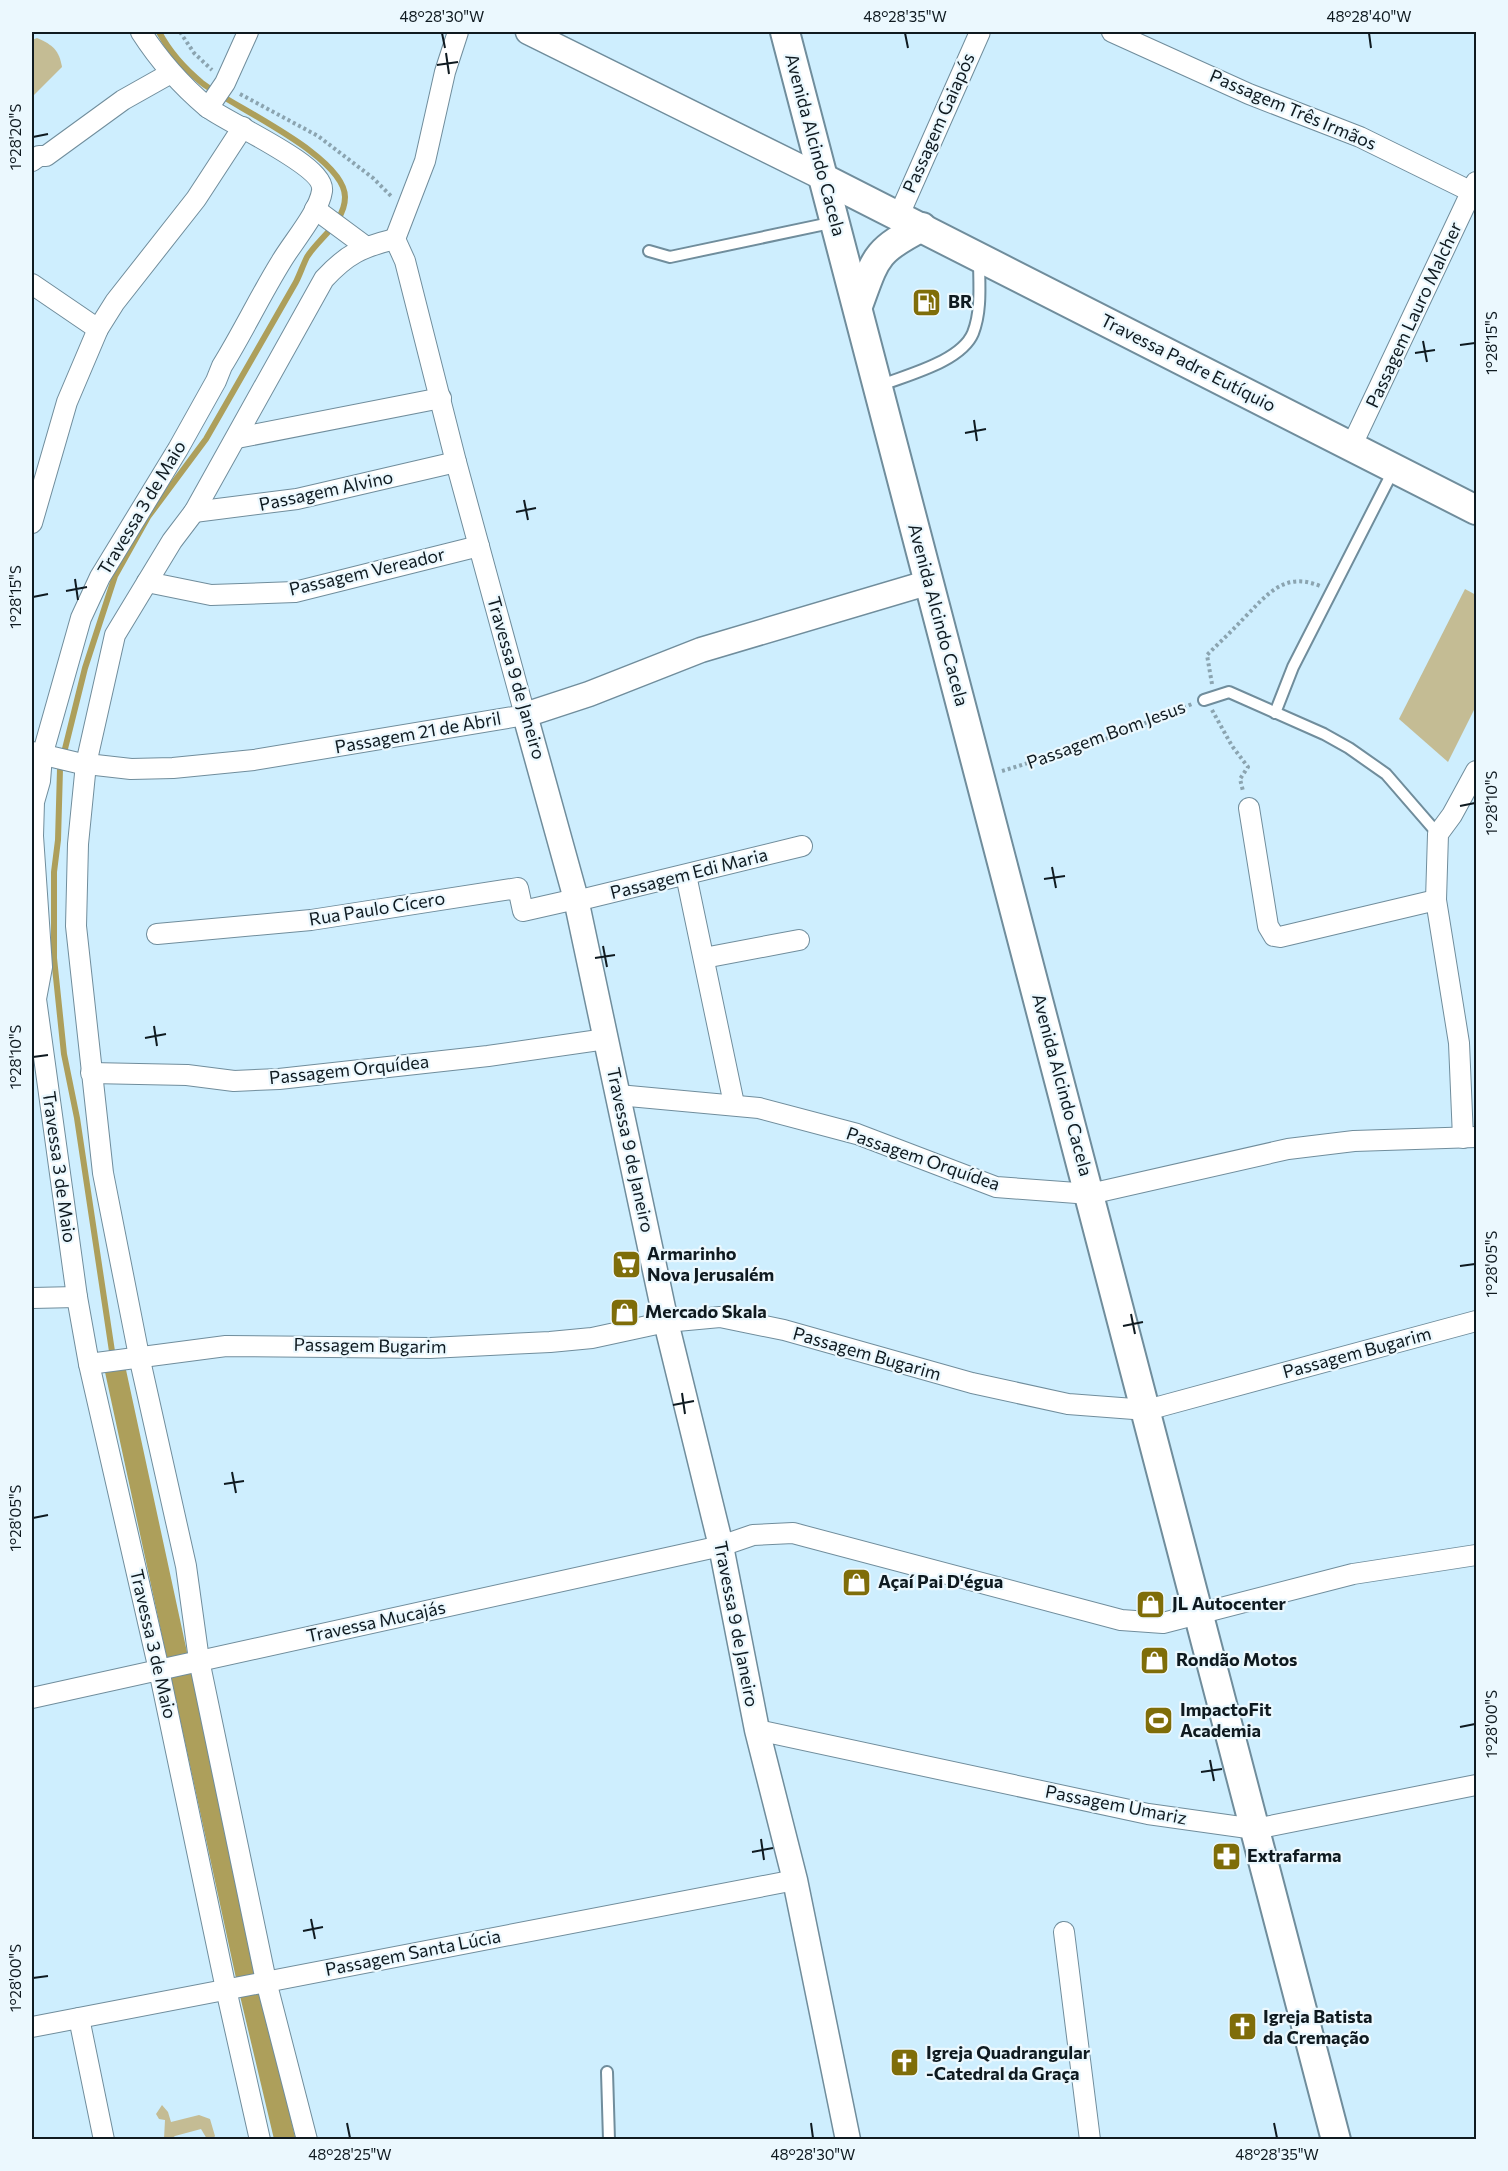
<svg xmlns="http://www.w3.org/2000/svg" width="1508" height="2171" viewBox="0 0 1508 2171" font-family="Commissioner,sans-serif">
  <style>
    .green { fill: #c4bc94 }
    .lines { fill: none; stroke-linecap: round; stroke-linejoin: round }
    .stream { stroke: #ad9f5b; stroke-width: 6 }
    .canal { stroke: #ad9f5b; stroke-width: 21 }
    .service-casing { stroke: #708d9c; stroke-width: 14 }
    .minor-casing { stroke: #708d9c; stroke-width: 22 }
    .tertiary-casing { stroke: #708d9c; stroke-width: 27 }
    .secondary-casing { stroke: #708d9c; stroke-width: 32 }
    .path { stroke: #8ba4b0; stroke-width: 4; stroke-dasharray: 3 3; stroke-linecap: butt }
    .service { stroke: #fff; stroke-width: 10 }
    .minor { stroke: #fff; stroke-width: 20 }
    .tertiary { stroke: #fff; stroke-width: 24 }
    .secondary { stroke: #fff; stroke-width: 28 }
    .ticks { fill: none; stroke: #0f1a20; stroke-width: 2 }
    .labels { text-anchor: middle; stroke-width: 4.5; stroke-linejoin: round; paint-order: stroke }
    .street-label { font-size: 18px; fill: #0f1a20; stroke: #ebf8fe }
    .poi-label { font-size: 18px; font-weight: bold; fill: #0f1a20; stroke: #ebf8fe; text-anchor: start }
    .neatline { fill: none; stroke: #0f1a20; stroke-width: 2 }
    .ticks-label { font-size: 15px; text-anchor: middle; fill: #0f1a20 }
  </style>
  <rect width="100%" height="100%" fill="#ceeefe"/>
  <g class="green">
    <path d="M37 38C53 45 59 50 62 67L32 97V40Z"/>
    <polygon points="1465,589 1476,595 1476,706 1448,762 1399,719"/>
    <polygon points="162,2105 168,2112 171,2122 199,2115 210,2119 215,2136 213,2139 207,2139 201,2129 175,2136 171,2139 164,2139 165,2120 159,2119 156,2114"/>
  </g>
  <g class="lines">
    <path class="stream" d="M113 1358 77 1118 64 1054 54 958V872L58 840 60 769 85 668 115 576 148 517 206 439 296 282C300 274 303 265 307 257 319 238 345 222 345 197 345 156 233 107 202 83 185 69 169 51 159 32"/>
    <polyline class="canal" points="114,1364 248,1984 285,2140"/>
    <defs>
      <g id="service">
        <polyline points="649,251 670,257 835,222"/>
        <path d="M879 386C906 375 961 362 973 333 982 310 979 283 979 259"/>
        <polyline points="1204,700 1229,692 1324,734 1349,748 1386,774 1438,834"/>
        <polyline points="1275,713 1293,667 1394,469"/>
        <polyline points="607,2072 609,2140"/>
      </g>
      <g id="minor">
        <path d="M141 32C159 60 181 85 207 107 227 123 326 165 322 191 319 212 292 243 281 262 260 296 243 332 222 366L216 381 178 449 100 577 81 618 42 756 40 781 34 802 33 836 42 967 36 999 77 1297 89 1364 159 1670 226 1989 260 2140"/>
        <polyline points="1112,32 1249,94 1360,137 1472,192"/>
        <polyline points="208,108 225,83 248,32"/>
        <polyline points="32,161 39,156 46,156 123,100 171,73"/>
        <polyline points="315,209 365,246"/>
        <polyline points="899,215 980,32"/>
        <polyline points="395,239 425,161 445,72 458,32"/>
        <polyline points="32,284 98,329"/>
        <polyline points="237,438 441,398"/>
        <polyline points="1351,447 1476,182"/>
        <polyline points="194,512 297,499 456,462"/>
        <polyline points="32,523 67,402 98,329 115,302 196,199 243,127"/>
        <polyline points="147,582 211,595 295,592 479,546"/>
        <polyline points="32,752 78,763 131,769 173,768 254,760 525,715 456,462 405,261 395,239"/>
        <polyline points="1249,808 1268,926 1274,936 1280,937 1436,900"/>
        <polyline points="686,875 734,1104"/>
        <polyline points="576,901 802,846"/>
        <polyline points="157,934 311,920 518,888 523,911 576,899"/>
        <polyline points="704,958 799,940"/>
        <polyline points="91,1073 187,1075 234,1081 279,1079 488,1056 606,1039"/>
        <polyline points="618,1095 759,1108 857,1134 996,1187 1090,1194 1288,1149 1354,1141 1476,1137"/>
        <polyline points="1463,1138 1459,1043 1436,900 1438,834 1452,815 1476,771"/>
        <polyline points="32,1298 77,1297"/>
        <polyline points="89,1364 226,1346 430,1348 550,1342 592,1338 666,1322 720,1317 784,1330 972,1383 1068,1404 1147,1410 1476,1321"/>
        <polyline points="32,1698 721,1546 753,1535 793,1533 1121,1620 1163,1623 1353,1574 1476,1555"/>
        <polyline points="757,1730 1148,1814 1255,1829 1476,1785"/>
        <polyline points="1064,1932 1090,2140"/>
        <polyline points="79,2018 104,2140"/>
        <polyline points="32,2027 795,1880"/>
        <path d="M307 2140 266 1981 199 1660 186 1566 139 1356 103 1173 76 926 78 844 86 764 115 635 172 541 194 512 324 279C347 254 362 247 395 239"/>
      </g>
      <g id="tertiary">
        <polyline points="528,32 823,178"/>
        <polyline points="848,2140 795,1880 757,1730 721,1546 666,1322 576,899 525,715 589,694 701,650 930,582"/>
      </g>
      <g id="secondary">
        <polyline points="785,32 1336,2140"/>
        <polyline points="823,178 1476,510"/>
        <path d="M858 306C876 257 875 251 922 227"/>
      </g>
    </defs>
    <use href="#service" class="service-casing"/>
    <use href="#minor" class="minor-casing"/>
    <use href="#tertiary" class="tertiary-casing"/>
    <use href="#secondary" class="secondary-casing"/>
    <g class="path">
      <polyline points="180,32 194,53 212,70"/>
      <polyline points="240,94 318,136 373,178 392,197"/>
      <path d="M1212 684 1207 655C1219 643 1232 631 1244 618 1267 595 1284 571 1320 586"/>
      <polyline points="1212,710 1232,746 1248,767 1240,779 1243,791"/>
      <polyline points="1002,771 1103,740 1192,704"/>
    </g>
    <use href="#service" class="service"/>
    <use href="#minor" class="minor"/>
    <use href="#tertiary" class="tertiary"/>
    <use href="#secondary" class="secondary"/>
  </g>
  <path class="ticks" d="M442 33 445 48M905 33 908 48M1369 33 1371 48M446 53 449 74M437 65 458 62M33 137 48 134M1423 341 1427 362M1460 345 1475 343M1415 353 1435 350M974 420 977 441M965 433 986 429M524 500 528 520M516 512 536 508M75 579 78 600M66 591 87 587M33 597 48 594M1460 806 1475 803M1052 867 1056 888M1044 879 1065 876M603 946 607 967M595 958 615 955M154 1026 157 1046M145 1038 166 1034M33 1057 48 1055M1460 1266 1475 1264M1131 1314 1135 1334M1123 1326 1143 1322M682 1393 685 1414M673 1405 694 1401M232 1472 236 1493M224 1484 244 1481M33 1518 48 1515M1460 1727 1475 1724M1210 1760 1214 1781M1201 1772 1222 1769M761 1839 764 1860M752 1852 773 1848M311 1919 315 1939M303 1931 323 1927M33 1978 48 1976M347 2123 350 2138M811 2123 813 2138M1274 2123 1277 2138"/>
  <defs>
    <symbol id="fuel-square" viewBox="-11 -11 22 22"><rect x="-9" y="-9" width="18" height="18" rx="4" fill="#7f6d09" stroke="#ebf8fe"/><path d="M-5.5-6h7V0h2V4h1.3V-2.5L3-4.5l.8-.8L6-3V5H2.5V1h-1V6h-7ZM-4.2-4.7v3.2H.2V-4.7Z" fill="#fff"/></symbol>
    <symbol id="supermarket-square" viewBox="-11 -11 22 22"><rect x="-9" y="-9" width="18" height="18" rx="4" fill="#7f6d09" stroke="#ebf8fe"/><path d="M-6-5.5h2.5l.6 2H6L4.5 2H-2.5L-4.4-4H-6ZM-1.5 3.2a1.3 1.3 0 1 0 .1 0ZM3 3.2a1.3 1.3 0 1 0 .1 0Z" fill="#fff"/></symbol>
    <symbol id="shop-square" viewBox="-11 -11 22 22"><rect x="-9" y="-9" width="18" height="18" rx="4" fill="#7f6d09" stroke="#ebf8fe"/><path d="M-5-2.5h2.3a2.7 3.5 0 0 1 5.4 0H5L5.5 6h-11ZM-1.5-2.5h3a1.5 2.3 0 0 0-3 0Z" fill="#fff"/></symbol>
    <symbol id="stadium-square" viewBox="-11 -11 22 22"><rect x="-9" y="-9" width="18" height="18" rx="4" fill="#7f6d09" stroke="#ebf8fe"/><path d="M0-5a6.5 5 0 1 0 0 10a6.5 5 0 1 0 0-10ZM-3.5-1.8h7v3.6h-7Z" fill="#fff"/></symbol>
    <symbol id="pharmacy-square" viewBox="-11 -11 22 22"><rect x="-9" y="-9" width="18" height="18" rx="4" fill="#7f6d09" stroke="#ebf8fe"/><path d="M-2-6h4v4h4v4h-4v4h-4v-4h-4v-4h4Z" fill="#fff"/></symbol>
    <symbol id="church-square" viewBox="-11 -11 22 22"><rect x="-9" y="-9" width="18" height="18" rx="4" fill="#7f6d09" stroke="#ebf8fe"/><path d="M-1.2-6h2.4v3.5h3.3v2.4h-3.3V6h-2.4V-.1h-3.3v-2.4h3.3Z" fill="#fff"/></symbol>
  </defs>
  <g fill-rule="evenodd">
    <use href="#fuel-square" x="910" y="286" width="33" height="33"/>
    <use href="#supermarket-square" x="610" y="1248" width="33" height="33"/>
    <use href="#shop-square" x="608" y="1296" width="33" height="33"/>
    <use href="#shop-square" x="840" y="1566" width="33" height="33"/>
    <use href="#shop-square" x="1134" y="1588" width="33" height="33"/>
    <use href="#shop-square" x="1138" y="1644" width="33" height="33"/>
    <use href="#stadium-square" x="1142" y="1704" width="33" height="33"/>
    <use href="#pharmacy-square" x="1210" y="1840" width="33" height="33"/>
    <use href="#church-square" x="1226" y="2010" width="33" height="33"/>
    <use href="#church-square" x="888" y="2046" width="33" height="33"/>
  </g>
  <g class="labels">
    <g class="street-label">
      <text transform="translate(1293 110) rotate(23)" y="6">Passagem Três Irmãos</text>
      <text transform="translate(939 123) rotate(-66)" y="6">Passagem Gaiapós</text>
      <text transform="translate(815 145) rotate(75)" y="6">Avenida Alcindo Cacela</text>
      <text transform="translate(1414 315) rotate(-65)" y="6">Passagem Lauro Malcher</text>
      <text transform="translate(1188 363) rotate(27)" y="6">Travessa Padre Eutíquio</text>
      <text transform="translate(326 491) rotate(-12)" y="6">Passagem Alvino</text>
      <text transform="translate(142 508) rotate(-59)" y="6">Travessa 3 de Maio</text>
      <text transform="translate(367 572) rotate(-13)" y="6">Passagem Vereador</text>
      <text transform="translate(938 615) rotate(75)" y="6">Avenida Alcindo Cacela</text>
      <text transform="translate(516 678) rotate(74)" y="6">Travessa 9 de Janeiro</text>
      <text transform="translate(418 733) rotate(-10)" y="6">Passagem 21 de Abril</text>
      <text transform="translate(1106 735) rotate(-20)" y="6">Passagem Bom Jesus</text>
      <text transform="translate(689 874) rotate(-14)" y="6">Passagem Edi Maria</text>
      <text transform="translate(377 909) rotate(-9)" y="6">Rua Paulo Cícero</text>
      <text transform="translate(349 1070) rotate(-6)" y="6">Passagem Orquídea</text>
      <text transform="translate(1062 1085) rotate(75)" y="6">Avenida Alcindo Cacela</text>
      <text transform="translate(630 1150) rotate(78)" y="6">Travessa 9 de Janeiro</text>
      <text transform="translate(923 1159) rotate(19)" y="6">Passagem Orquídea</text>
      <text transform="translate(59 1167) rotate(82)" y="6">Travessa 3 de Maio</text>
      <text transform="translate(370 1346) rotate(1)" y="6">Passagem Bugarim</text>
      <text transform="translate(1357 1353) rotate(-15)" y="6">Passagem Bugarim</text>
      <text transform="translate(867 1354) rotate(16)" y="6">Passagem Bugarim</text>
      <text transform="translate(376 1622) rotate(-12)" y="6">Travessa Mucajás</text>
      <text transform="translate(736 1624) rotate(79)" y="6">Travessa 9 de Janeiro</text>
      <text transform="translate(153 1644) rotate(77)" y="6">Travessa 3 de Maio</text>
      <text transform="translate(1116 1805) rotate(11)" y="6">Passagem Umariz</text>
      <text transform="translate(413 1953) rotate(-11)" y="6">Passagem Santa Lúcia</text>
    </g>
    <g class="poi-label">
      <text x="948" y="308">BR</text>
      <text x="647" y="1260">Armarinho<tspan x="647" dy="21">Nova Jerusalém</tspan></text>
      <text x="645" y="1318">Mercado Skala</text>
      <text x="878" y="1588">Açaí Pai D'égua</text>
      <text x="1172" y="1610">JL Autocenter</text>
      <text x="1176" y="1666">Rondão Motos</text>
      <text x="1180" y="1716">ImpactoFit<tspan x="1180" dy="21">Academia</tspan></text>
      <text x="1247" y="1862">Extrafarma</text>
      <text x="1263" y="2023">Igreja Batista<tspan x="1263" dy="21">da Cremação</tspan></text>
      <text x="926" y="2059">Igreja Quadrangular<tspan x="926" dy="21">-Catedral da Graça</tspan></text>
    </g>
  </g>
  <rect width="1508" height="2171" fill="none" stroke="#ebf8fe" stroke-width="66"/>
  <rect x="33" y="33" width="1442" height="2105" class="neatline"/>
  <g class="ticks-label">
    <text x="442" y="22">48°28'30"W</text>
    <text x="905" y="22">48°28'35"W</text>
    <text x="1369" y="22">48°28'40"W</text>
    <text transform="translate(16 137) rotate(-90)" y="5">1°28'20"S</text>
    <text transform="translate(1492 343) rotate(-90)" y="5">1°28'15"S</text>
    <text transform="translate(16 597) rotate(-90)" y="5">1°28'15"S</text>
    <text transform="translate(1492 803) rotate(-90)" y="5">1°28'10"S</text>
    <text transform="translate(16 1057) rotate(-90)" y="5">1°28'10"S</text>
    <text transform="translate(1492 1264) rotate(-90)" y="5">1°28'05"S</text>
    <text transform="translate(16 1518) rotate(-90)" y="5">1°28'05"S</text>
    <text transform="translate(1492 1724) rotate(-90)" y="5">1°28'00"S</text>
    <text transform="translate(16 1978) rotate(-90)" y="5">1°28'00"S</text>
    <text x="350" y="2160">48°28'25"W</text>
    <text x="813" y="2160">48°28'30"W</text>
    <text x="1277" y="2160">48°28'35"W</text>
  </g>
</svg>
